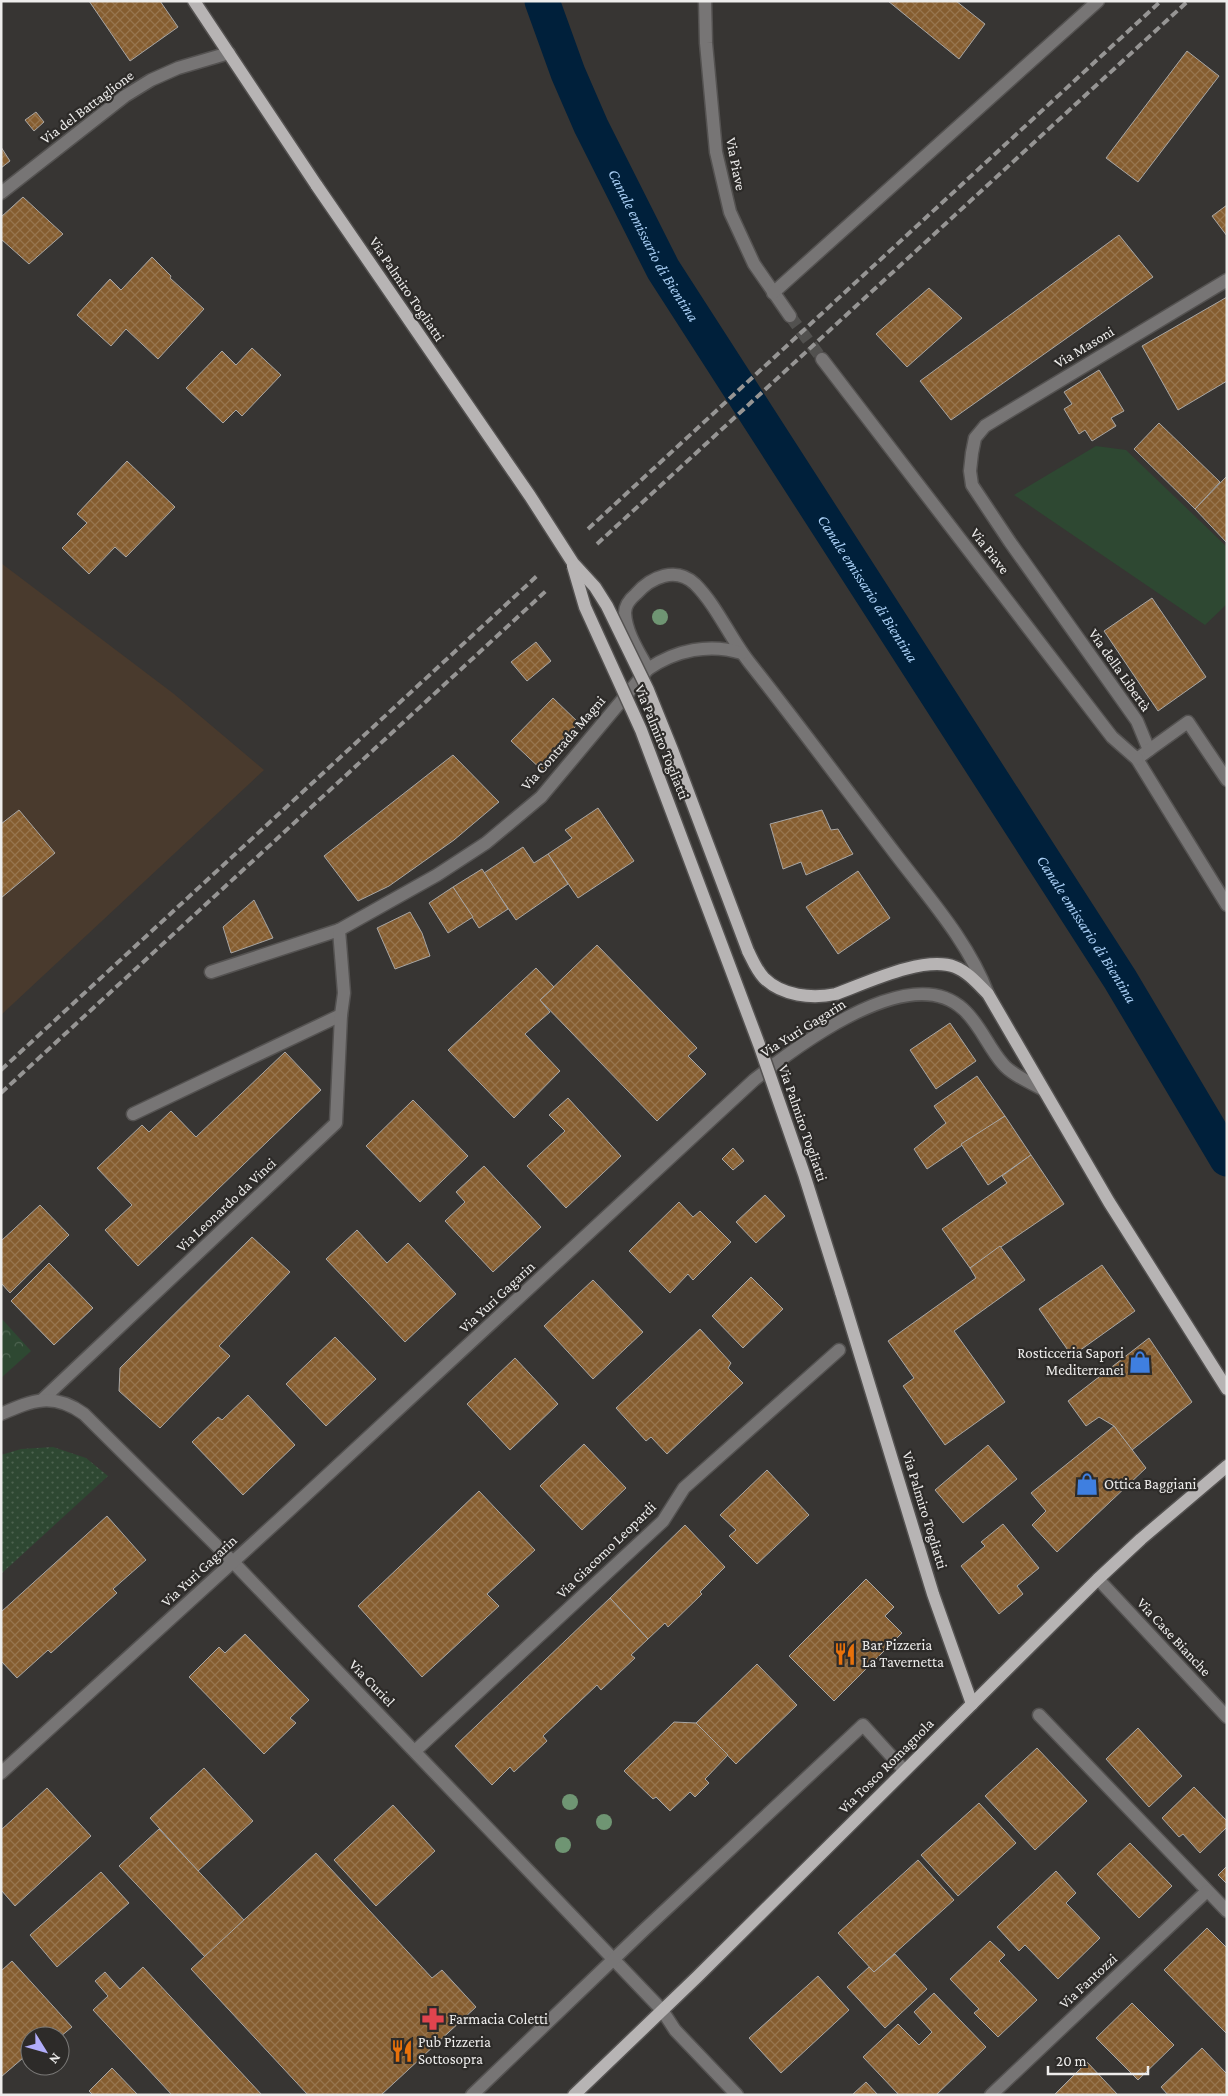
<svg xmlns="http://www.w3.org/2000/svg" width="1228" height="2096" viewBox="0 0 1228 2096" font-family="'Crimson Pro',serif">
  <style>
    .industrial { fill: #493a2d }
    .grass { fill: url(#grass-dots) }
    .park { fill: url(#park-crowns) }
    .pitch { fill: #2e4832 }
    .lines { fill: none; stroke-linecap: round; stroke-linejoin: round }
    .canal { stroke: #00203b; stroke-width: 35 }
    .building { fill: url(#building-cross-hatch); stroke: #a8a6a4 }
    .minor-tunnel { stroke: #52514f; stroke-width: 12; stroke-dasharray: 12 6; stroke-linecap: butt }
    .minor-casing { stroke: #545251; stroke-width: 15 }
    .major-casing { stroke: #545251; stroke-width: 15 }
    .minor { stroke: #777575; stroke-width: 12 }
    .major { stroke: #b7b4b4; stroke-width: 12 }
    .rail { stroke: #969594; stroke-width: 4; stroke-dasharray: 8 4; stroke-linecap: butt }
    .major-bridge-casing { stroke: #545251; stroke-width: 15; stroke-linecap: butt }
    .major-bridge { stroke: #b7b4b4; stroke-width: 12 }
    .tree { fill: #6f9573 }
    .labels { text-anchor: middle; stroke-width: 4.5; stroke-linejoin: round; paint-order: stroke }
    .street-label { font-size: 15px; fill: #eeedec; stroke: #2d2b29 }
    .poi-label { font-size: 15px; fill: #eeedec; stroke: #2d2b29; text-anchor: start }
    .water-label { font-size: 16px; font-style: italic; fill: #a8cef4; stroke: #2d2b29 }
  </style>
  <defs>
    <pattern id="grass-dots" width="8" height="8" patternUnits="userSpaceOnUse" patternTransform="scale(1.25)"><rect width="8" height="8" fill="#2e4832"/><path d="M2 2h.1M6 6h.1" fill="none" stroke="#4d6350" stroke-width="1.8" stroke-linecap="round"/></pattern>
    <pattern id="park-crowns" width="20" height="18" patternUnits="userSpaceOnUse" patternTransform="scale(1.25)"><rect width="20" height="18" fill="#2e4832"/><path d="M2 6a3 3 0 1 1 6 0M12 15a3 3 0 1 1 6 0" fill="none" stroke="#4d6350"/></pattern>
    <pattern id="building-cross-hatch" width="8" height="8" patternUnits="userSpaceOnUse" patternTransform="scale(1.25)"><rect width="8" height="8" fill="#855d30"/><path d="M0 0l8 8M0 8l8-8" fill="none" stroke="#97754e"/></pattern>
  </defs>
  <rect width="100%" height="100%" fill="#373533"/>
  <polygon class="industrial" points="1,563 174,694 264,770 1,1015"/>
  <polygon class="grass" points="53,1447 86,1458 108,1476 1,1574 1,1455 21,1449"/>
  <polygon class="park" points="1,1318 31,1351 1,1378"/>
  <polygon class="pitch" points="1096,446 1126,450 1227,547 1227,604 1205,625 1014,495"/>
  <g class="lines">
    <path class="canal" id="s1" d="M542 1 568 73 591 126 663 269 1120 979 1227 1159"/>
  </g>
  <g class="building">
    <polygon points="89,1 160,1 178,27 130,61"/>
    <polygon points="888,1 956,1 985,24 959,59"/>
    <polygon points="1187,51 1219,76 1138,182 1106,158"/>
    <polygon points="36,112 44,122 34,131 25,120"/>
    <polygon points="1,147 10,161 1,168"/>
    <polygon points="23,197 63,234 29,264 1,239 1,217"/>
    <polygon points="1227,205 1227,236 1212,216"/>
    <polygon points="1119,235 1153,277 951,420 920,381"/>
    <polygon points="152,257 171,276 170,278 204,309 158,359 126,329 111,346 77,315 110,279 121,290"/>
    <polygon points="929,288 962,318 907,367 876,334"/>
    <polygon points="1227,297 1227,381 1178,410 1142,346"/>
    <polygon points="252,348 281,375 242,416 236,410 223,423 186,388 222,351 236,365"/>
    <polygon points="1099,370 1124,411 1111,418 1116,426 1092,441 1085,430 1079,434 1064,409 1072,404 1064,392"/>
    <polygon points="1159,423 1220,482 1195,509 1134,449"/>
    <polygon points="127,461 175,507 126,557 115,547 89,574 62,548 87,523 77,514"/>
    <polygon points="1227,476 1227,543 1195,509"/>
    <polygon points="1152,598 1206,677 1158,711 1104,631"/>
    <polygon points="536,642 551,661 527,681 511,662"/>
    <polygon points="553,698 579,723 562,740 568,747 544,772 511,741"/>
    <polygon points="453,755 499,802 454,840 389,886 358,901 324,856"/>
    <polygon points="598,808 634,861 578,898 548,854 572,838 565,830"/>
    <polygon points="19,810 55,853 1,898 1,824"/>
    <polygon points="822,810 831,830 838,829 853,854 806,875 801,862 783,869 770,824"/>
    <polygon points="523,847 534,863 548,854 568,884 516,920 484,873"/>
    <polygon points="482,869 508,909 479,928 453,887"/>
    <polygon points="858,871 890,918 838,954 806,907"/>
    <polygon points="453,887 473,917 448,933 429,903"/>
    <polygon points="254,900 273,938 231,953 223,927"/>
    <polygon points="410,912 422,933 430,956 395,969 377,928"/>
    <polygon points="597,945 697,1048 688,1056 706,1074 657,1121 540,1000"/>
    <polygon points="536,968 554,987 540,1000 550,1012 525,1034 560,1071 514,1118 448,1050"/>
    <polygon points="950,1023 976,1061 936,1089 910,1050"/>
    <polygon points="285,1052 321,1090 138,1266 105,1230 132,1205 97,1168 142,1125 149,1132 171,1111 196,1137"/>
    <polygon points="977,1076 1005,1116 927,1169 914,1149 946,1123 934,1106"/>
    <polygon points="568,1098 621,1156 566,1208 527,1166 565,1131 549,1115"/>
    <polygon points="413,1100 468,1156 420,1202 366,1146"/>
    <polygon points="1005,1116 1031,1155 988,1185 961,1144"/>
    <polygon points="733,1148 744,1161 733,1170 722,1159"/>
    <polygon points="1031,1155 1064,1204 970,1268 942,1229 1007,1183 1002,1176"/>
    <polygon points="484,1166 541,1227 493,1272 445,1221 465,1202 456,1192"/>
    <polygon points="765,1195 785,1216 756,1243 736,1222"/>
    <polygon points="679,1202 693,1217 700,1211 731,1242 693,1280 688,1274 670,1293 629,1251"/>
    <polygon points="40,1205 69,1235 10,1293 1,1283 1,1241"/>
    <polygon points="357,1230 387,1263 408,1243 456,1294 405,1342 326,1259"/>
    <polygon points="252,1237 290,1272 219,1346 230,1356 160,1428 119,1391 120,1368"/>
    <polygon points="1000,1246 1025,1280 954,1331 1005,1402 945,1445 903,1386 914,1378 888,1341 976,1278 970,1268"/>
    <polygon points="49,1263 93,1308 54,1345 11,1301"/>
    <polygon points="1102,1265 1135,1311 1072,1356 1039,1309"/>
    <polygon points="751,1277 783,1309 743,1348 712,1316"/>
    <polygon points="593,1280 643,1332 593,1379 544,1326"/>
    <polygon points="700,1329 731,1363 728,1368 743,1383 667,1454 651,1437 646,1441 616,1408"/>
    <polygon points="335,1337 376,1379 326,1426 286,1384"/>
    <polygon points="1149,1338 1192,1402 1132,1450 1114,1426 1099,1417 1086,1426 1068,1401"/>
    <polygon points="515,1358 558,1404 510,1450 467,1404"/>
    <polygon points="248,1395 295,1445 243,1495 192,1442 218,1417 222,1420"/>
    <polygon points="1114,1426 1146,1468 1057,1552 1032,1525 1046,1511 1031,1493"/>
    <polygon points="584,1444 626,1488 582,1530 540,1486"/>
    <polygon points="988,1445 1017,1479 963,1523 935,1490"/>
    <polygon points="767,1470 809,1515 757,1564 729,1536 736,1530 720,1515"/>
    <polygon points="479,1491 535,1550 487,1594 499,1606 422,1677 358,1606"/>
    <polygon points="107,1516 146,1560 113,1589 117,1593 51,1653 48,1650 17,1678 1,1661 1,1612"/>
    <polygon points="1003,1524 1039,1568 1017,1586 1023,1594 999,1614 961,1566 985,1546 981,1542"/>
    <polygon points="685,1525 725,1567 700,1592 702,1594 668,1627 665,1623 648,1639 610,1598"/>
    <polygon points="866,1579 894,1607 885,1616 902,1633 834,1701 789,1656"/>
    <polygon points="610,1598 648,1639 631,1655 635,1658 601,1690 597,1685 543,1736 547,1741 514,1772 510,1767 492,1785 455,1746"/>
    <polygon points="245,1634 309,1700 290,1718 296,1723 264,1754 189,1677 219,1647 225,1653"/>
    <polygon points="757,1664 797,1705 736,1764 696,1723"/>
    <polygon points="674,1722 696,1723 728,1755 705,1779 709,1783 695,1797 690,1792 670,1811 656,1797 653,1799 624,1771"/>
    <polygon points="1138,1728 1182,1776 1149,1807 1106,1759"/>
    <polygon points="1037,1748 1087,1801 1035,1850 985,1796"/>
    <polygon points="204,1768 253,1821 198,1871 150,1818"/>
    <polygon points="1194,1787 1227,1821 1227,1827 1200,1853 1183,1834 1179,1837 1162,1818"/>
    <polygon points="47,1788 91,1836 15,1906 1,1890 1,1830"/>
    <polygon points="979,1803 1016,1843 958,1896 921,1855"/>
    <polygon points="393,1805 435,1851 376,1906 334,1860"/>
    <polygon points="159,1829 244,1920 205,1957 119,1866"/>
    <polygon points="1130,1843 1172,1886 1139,1918 1097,1874"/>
    <polygon points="316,1853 432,1978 442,1970 476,2007 381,2095 308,2095 191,1969"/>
    <polygon points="918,1860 954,1900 874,1972 838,1933"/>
    <polygon points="1227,1866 1227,1884 1218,1875"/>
    <polygon points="1056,1871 1076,1893 1066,1903 1100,1938 1058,1979 1025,1945 1019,1951 997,1927"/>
    <polygon points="101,1872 129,1903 57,1967 30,1935"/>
    <polygon points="1207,1928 1227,1948 1227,2034 1164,1970"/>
    <polygon points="990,1941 1005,1955 999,1961 1037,2000 998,2037 974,2013 979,2009 950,1979"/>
    <polygon points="895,1954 927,1989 885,2028 847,1987 869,1967 874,1972"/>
    <polygon points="12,1961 72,2027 60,2037 30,2036 30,2052 1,2077 1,1971"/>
    <polygon points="143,1967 262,2095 172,2095 93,2010 108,1996 95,1981 105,1972 120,1989"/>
    <polygon points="818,1976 849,2010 781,2073 749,2038"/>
    <polygon points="934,1993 986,2047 936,2095 899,2095 863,2057 898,2024 919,2045 932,2032 914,2012"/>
    <polygon points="1132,2003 1174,2045 1138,2080 1096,2038"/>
    <polygon points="1202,2048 1227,2074 1227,2095 1168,2095 1161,2087"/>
    <polygon points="1087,2062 1118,2095 1054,2095"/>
    <polygon points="112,2068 138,2095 93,2095 89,2091"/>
    <polygon points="866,2082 878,2095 852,2095"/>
  </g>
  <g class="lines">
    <polyline class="minor-tunnel" points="790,316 822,359"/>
    <defs>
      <g id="minor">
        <polyline points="705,1 706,43 716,152 730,212 754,264 790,316"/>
        <polyline points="1,193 125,96 151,80 178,68 229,53"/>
        <polyline points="1227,280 985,426 975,438 972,453 970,471 972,485 1010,542 1137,721 1149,750 1137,759 1227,905"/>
        <polyline points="773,293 1098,1"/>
        <polyline points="822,359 1112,737 1137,759"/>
        <path d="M648 669C639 652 626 633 625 613 625 605 630 599 636 594 651 577 676 566 695 584 717 606 730 638 749 662 799 725 846 789 894 852 928 897 968 941 988 994"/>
        <polyline points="1149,750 1188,722 1227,780"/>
        <polyline points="211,972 339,930"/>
        <polyline points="133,1114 341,1015"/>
        <path d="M43 1399 336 1123 341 1015 344 993 339 930 437 875 486 843 541 797 648 669C676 650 709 643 742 653"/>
        <path d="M1 1414C33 1400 53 1392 84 1414L233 1562 662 2010 675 2030 737 2095"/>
        <polyline points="1098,1579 1227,1717"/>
        <polyline points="1039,1715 1227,1911"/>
        <polyline points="415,1751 663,1521 684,1488 839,1350"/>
        <path d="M1 1773 281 1518 754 1080C797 1046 910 960 963 1009 980 1024 988 1047 1003 1064 1012 1075 1030 1082 1042 1089"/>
        <polyline points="472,2095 644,1930 863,1725 904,1770"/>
        <polyline points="991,2095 1207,1891"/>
      </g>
      <g id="major">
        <polyline points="194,1 317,186"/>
        <path d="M748 951C753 961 757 971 764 978 782 996 812 999 836 994 866 983 924 955 955 967 968 972 978 984 988 994L1109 1202 1227 1389"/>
        <polyline points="841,1292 933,1594 972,1704"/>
        <polyline points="574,2095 697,1977 1098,1579 1141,1539 1227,1466"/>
      </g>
    </defs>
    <use href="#minor" class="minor-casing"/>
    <use href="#major" class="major-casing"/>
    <use href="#minor" class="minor"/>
    <use href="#major" class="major"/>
    <g class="rail">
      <polyline points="588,529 1161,1"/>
      <polyline points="597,544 1188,1"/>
      <polyline points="1,1070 538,575"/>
      <polyline points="1,1093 547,590"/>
    </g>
    <defs>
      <g id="major-bridge">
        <polyline points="317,186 530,496 573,563 595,587 607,606 648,690 673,752 748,951"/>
        <polyline points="573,566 585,607 641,730 760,1047 804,1174 841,1292"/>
      </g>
    </defs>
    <use href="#major-bridge" class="major-bridge-casing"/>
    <use href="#major-bridge" class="major-bridge"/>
  </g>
  <g class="tree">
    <circle cx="660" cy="617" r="8"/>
    <circle cx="570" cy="1802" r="8"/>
    <circle cx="604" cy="1822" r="8"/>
    <circle cx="563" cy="1845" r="8"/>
  </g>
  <defs>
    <symbol id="shop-bare" viewBox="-9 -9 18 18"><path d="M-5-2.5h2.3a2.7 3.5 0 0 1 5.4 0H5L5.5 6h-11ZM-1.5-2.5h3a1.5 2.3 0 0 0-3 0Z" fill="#3f7fe0" stroke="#2d2b29" stroke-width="2.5" paint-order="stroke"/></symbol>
    <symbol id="restaurant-bare" viewBox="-9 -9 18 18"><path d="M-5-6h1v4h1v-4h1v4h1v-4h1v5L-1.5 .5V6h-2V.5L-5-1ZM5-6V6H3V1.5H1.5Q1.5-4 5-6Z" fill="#e8710a" stroke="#2d2b29" stroke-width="2.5" paint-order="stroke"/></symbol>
    <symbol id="pharmacy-bare" viewBox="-9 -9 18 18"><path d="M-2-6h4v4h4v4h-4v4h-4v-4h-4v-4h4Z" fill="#e0444e" stroke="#2d2b29" stroke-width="2.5" paint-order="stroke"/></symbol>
  </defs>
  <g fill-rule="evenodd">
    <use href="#shop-bare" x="1124" y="1346" width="32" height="32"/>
    <use href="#shop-bare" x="1071" y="1468" width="32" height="32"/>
    <use href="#restaurant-bare" x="829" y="1638" width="32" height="32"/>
    <use href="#pharmacy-bare" x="417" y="2003" width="32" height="32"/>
    <use href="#restaurant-bare" x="386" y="2035" width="32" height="32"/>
  </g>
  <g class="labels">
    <g class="street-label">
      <text transform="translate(87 107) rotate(-37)" y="5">Via del Battaglione</text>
      <text transform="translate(736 164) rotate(79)" y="5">Via Piave</text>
      <text transform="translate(407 289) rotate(56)" y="5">Via Palmiro Togliatti</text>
      <text transform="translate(1084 347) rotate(-31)" y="5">Via Masoni</text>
      <text transform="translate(990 551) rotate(52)" y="5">Via Piave</text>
      <text transform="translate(1120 670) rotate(55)" y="5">Via della Libertà</text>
      <text transform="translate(662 742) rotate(68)" y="5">Via Palmiro Togliatti</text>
      <text transform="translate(563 743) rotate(-49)" y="5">Via Contrada Magni</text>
      <text transform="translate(803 1028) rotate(-32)" y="5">Via Yuri Gagarin</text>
      <text transform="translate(803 1123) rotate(71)" y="5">Via Palmiro Togliatti</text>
      <text transform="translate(226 1205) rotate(-43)" y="5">Via Leonardo da Vinci</text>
      <text transform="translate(497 1297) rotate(-43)" y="5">Via Yuri Gagarin</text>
      <text transform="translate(925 1510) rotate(73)" y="5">Via Palmiro Togliatti</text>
      <text transform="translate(606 1550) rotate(-44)" y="5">Via Giacomo Leopardi</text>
      <text transform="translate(199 1571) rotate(-43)" y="5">Via Yuri Gagarin</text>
      <text transform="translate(1174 1637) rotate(47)" y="5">Via Case Bianche</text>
      <text transform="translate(372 1683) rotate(46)" y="5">Via Curiel</text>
      <text transform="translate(886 1766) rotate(-45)" y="5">Via Tosco Romagnola</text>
      <text transform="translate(1088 1981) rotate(-43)" y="5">Via Fantozzi</text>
    </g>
    <g class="poi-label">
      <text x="1124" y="1358" text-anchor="end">Rosticceria Sapori<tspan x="1124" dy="17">Mediterranei</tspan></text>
      <text x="1104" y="1489">Ottica Baggiani</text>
      <text x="862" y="1650">Bar Pizzeria<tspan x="862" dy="17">La Tavernetta</tspan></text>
      <text x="449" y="2024">Farmacia Coletti</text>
      <text x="418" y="2047">Pub Pizzeria<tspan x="418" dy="17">Sottosopra</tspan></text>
    </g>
    <g class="water-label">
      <text dy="6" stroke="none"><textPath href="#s1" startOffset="269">Canale emissario di Bientina</textPath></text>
      <text dy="6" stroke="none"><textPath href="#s1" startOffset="674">Canale emissario di Bientina</textPath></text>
      <text dy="6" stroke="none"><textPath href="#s1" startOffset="1079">Canale emissario di Bientina</textPath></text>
    </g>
  </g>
  <rect width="1228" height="2096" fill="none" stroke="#eeedec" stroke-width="5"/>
  <g transform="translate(45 2051) rotate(127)"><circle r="24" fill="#2d2b29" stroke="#7a7977"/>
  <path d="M0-4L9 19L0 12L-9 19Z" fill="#b1adfa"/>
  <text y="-8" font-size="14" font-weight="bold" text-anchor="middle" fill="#eeedec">N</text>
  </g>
  <path d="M1048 2066v8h100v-8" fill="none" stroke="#eeedec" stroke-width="2.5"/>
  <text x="1056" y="2066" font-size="15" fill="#eeedec" stroke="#2d2b29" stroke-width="4" paint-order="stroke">20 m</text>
</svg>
